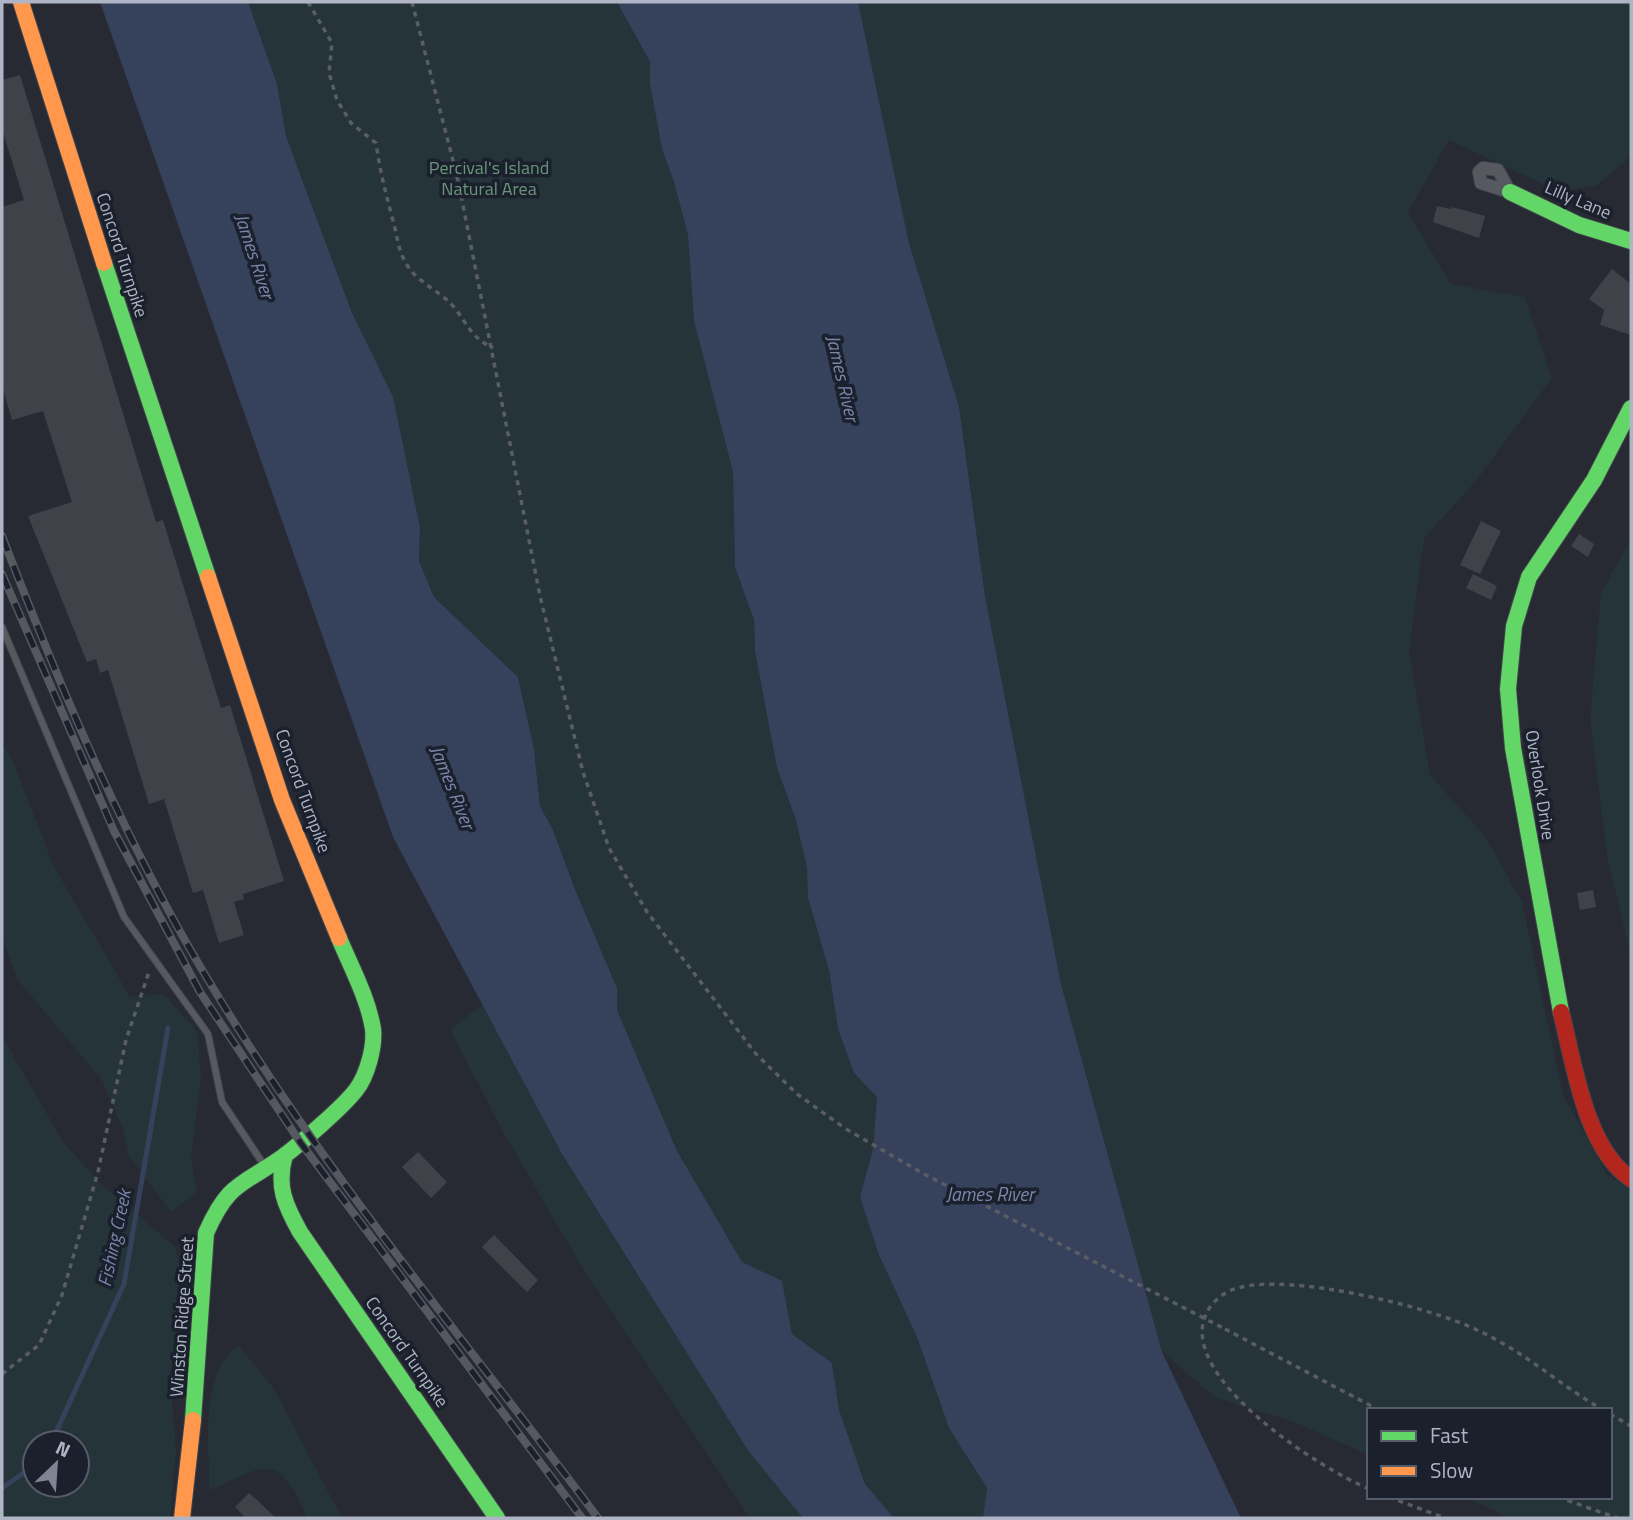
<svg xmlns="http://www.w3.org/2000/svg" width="1633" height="1520" viewBox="0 0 1633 1520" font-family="'Titillium Web',sans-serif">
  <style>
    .green { fill: #253439; fill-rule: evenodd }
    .water { fill: #36415c }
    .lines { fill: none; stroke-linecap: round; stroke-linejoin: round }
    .stream { stroke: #36415c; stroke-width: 5 }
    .building { fill: #40424a }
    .lane-casing { stroke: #43454c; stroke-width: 8 }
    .street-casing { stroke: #43454c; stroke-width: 14 }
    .fast-casing { stroke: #43454c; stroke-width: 18 }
    .slow-casing { stroke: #43454c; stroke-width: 18 }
    .jam-casing { stroke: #43454c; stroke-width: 18 }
    .path { stroke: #5a5d65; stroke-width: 3.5; stroke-dasharray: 5 5; stroke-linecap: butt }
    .lane { stroke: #575961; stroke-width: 6 }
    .street { stroke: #575961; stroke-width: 12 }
    .fast { stroke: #63d668; stroke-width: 16 }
    .slow { stroke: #ff974d; stroke-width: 16 }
    .jam { stroke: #b3261e; stroke-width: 16 }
    .rail-casing { stroke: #55585f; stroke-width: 8 }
    .rail { stroke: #1b202d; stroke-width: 5; stroke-dasharray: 16; stroke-linecap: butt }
    .path-bridge { stroke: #5a5d65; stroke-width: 3.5; stroke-dasharray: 5 5; stroke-linecap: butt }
    .labels { text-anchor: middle; stroke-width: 7; stroke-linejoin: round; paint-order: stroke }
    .park-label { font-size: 18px; fill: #699479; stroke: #1b202d }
    .street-label { font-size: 18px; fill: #b0b5c5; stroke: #1b202d }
    .water-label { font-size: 19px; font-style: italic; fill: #7a87ab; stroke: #1b202d }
  </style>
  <rect width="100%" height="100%" fill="#272a33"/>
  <g class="green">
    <polygon points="248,2 617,2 650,63 650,84 662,149 674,182 688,235 694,321 733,472 735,567 754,620 755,651 777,768 796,820 807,868 808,898 829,970 838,1029 854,1073 877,1097 873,1149 860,1197 879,1255 917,1337 949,1428 987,1488 983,1518 894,1518 865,1484 839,1410 832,1363 792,1334 782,1282 742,1263 677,1151 617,1010 617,988 574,887 553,830 540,806 534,749 518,677 434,597 419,561 420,527 412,486 353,315 286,136 277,84"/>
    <polygon points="858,2 1631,2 1631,156 1596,186 1558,191 1449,140 1408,212 1451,284 1525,297 1552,378 1476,481 1424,538 1409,652 1430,775 1485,836 1522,902 1563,1095 1607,1175 1631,1189 1631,1518 1511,1518 1465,1497 1610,1497 1610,1410 1369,1410 1369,1455 1292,1421 1216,1398 1162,1352 1061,984 985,596 959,407 909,243"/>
    <polygon points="1631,539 1631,956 1607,857 1590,719 1601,593"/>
    <polygon points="2,745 12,759 53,865 130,997 164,994 197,1032 201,1078 191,1157 197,1192 171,1212 128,1154 123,1129 102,1080 17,979 2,936"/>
    <polygon points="483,1005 562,1154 749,1452 803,1518 750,1518 580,1264 503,1132 450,1029"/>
    <path d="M2 1036 63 1142 101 1184 174 1246 181 1266 180 1320 170 1375 176 1449 170 1518H2ZM77 1443V1485H35V1443Z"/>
    <path d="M238 1345 273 1387 342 1518H307C278 1451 268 1463 209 1491 210 1445 198 1376 238 1345Z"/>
  </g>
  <g class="water">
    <polygon points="100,2 248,2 277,84 286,136 325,241 353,315 393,397 420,527 419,561 434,597 518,677 534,749 540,806 553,830 574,887 617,988 617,1010 677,1151 742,1262 782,1281 792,1334 832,1363 839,1410 865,1484 894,1518 803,1518 749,1452 562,1154 393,837"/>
    <polygon points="617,2 858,2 909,243 959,407 985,596 1061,984 1162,1352 1241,1518 983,1518 987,1488 949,1428 917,1337 879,1255 860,1197 873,1149 877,1097 854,1073 838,1029 829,970 808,898 807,868 796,820 777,768 755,651 754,620 735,567 733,472 694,321 688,235 674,182 662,149 650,84 650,62"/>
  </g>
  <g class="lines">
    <g class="stream">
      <polyline points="51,1443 124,1284 168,1028"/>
      <polyline points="2,1488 35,1465"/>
    </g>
  </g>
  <g class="building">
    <polygon points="20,75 156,522 163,520 221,708 230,705 284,881 243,894 244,899 234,902 244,935 219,943 203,890 193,893 164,799 149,804 108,670 100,673 96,659 87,662 28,516 72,502 43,411 12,420 2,386 2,207 24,200 2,129 2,80"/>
    <polygon points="1437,206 1451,209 1452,207 1485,216 1479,238 1433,222"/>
    <polygon points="1612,269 1631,284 1631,335 1600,325 1604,310 1589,299"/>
    <polygon points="1481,521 1501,531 1480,574 1460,565"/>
    <polygon points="1579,534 1594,544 1588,557 1571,546"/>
    <polygon points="1473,574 1497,586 1491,600 1466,588"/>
    <polygon points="1593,890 1596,907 1580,910 1577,893"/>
    <polygon points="418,1152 447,1182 431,1198 402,1167"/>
    <polygon points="494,1235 538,1280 527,1292 482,1247"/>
    <polygon points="249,1493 257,1500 276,1518 246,1518 235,1507"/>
  </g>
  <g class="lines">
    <defs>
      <polyline id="lane" points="2,627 124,917 208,1034 222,1102 264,1165"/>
      <polygon id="street" points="1483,168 1498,170 1510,192 1481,183 1479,172"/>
      <g id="fast">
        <polyline points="1510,192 1579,225 1631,241"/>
        <polyline points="104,263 208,577"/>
        <polyline points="1561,1012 1513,748 1508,689 1514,626 1529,577 1594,480 1631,408"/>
        <path d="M285 1155C276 1186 285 1205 300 1232L497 1518"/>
        <path d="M193 1420 206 1233C229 1181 242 1186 284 1156 301 1143 343 1107 356 1090 367 1076 375 1047 373 1029 368 998 351 967 339 938"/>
      </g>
      <g id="slow">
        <polyline points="21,2 104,263"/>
        <polyline points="208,577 282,800 339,938"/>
        <polyline points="182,1518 193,1420"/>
      </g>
      <path id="jam" d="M1561 1012C1574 1063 1585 1148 1631 1179"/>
    </defs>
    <use href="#lane" class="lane-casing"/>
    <use href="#street" class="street-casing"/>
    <use href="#fast" class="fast-casing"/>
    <use href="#slow" class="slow-casing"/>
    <use href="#jam" class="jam-casing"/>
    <g class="path">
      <path d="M308 2 332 43 329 73 337 100 351 123 376 143C380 171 385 190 392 217 399 240 397 257 416 276 428 287 442 294 453 306 468 324 470 337 493 348"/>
      <polyline points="412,2 458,180 540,596 583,772 609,848 647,912 756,1054 797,1094 846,1129"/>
      <polyline points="1225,1329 1379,1410"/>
      <polyline points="2,1374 39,1345 62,1295 98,1172 126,1040 149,972"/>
      <polyline points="1610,1414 1631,1426"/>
      <path d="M1369 1489C1321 1469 1177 1378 1206 1314 1212 1301 1225 1291 1238 1288 1290 1273 1428 1306 1477 1330 1522 1350 1560 1385 1603 1410"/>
      <polyline points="1389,1497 1445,1518"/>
      <polyline points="1558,1497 1617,1518"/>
    </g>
    <use href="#lane" class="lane"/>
    <use href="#street" class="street"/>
    <use href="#fast" class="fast"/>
    <use href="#slow" class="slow"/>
    <use href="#jam" class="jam"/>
    <defs>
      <g id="rail">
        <path d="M2 536C61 690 127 847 213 988 326 1175 468 1344 598 1518"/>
        <polyline points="2,574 114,831 200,992 300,1142 582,1518"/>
      </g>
    </defs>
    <use href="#rail" class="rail-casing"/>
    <use href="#rail" class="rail"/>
    <polyline class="path-bridge" points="846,1129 922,1173 1225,1329"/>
  </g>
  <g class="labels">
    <g class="park-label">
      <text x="489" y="174">Percival's Island<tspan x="489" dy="21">Natural Area</tspan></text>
    </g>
    <g class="street-label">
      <text transform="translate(1578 200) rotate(23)" y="6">Lilly Lane</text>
      <text transform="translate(122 255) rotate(72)" y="6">Concord Turnpike</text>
      <text transform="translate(1540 785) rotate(81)" y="6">Overlook Drive</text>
      <text transform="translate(303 791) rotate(70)" y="6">Concord Turnpike</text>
      <text transform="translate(182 1317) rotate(-86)" y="6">Winston Ridge Street</text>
      <text transform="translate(407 1352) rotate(55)" y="6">Concord Turnpike</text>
    </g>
    <g class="water-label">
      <text transform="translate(255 256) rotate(72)" y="7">James River</text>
      <text transform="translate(843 378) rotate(77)" y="7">James River</text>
      <text transform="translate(453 787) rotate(68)" y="7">James River</text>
      <text x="990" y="1201">James River</text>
      <text transform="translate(114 1238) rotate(-78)" y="7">Fishing Creek</text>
    </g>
  </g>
  <rect width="1633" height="1520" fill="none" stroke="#b0b5c5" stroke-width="7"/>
  <rect x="1367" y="1408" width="245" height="91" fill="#1b202d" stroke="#575c6a" stroke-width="2"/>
  <rect x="1381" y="1431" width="35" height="10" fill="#63d668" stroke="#575c6a" stroke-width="2"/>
  <text x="1430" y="1443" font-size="21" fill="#b0b5c5">Fast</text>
  <rect x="1381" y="1466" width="35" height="10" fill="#ff974d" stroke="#575c6a" stroke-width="2"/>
  <text x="1430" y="1478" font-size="21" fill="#b0b5c5">Slow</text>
  <g transform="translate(56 1464) rotate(25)"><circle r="33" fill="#1b202d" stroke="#575c6a" stroke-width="2"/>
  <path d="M0-5L12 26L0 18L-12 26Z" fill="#808492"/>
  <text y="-10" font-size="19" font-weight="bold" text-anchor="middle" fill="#b0b5c5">N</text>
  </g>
</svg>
